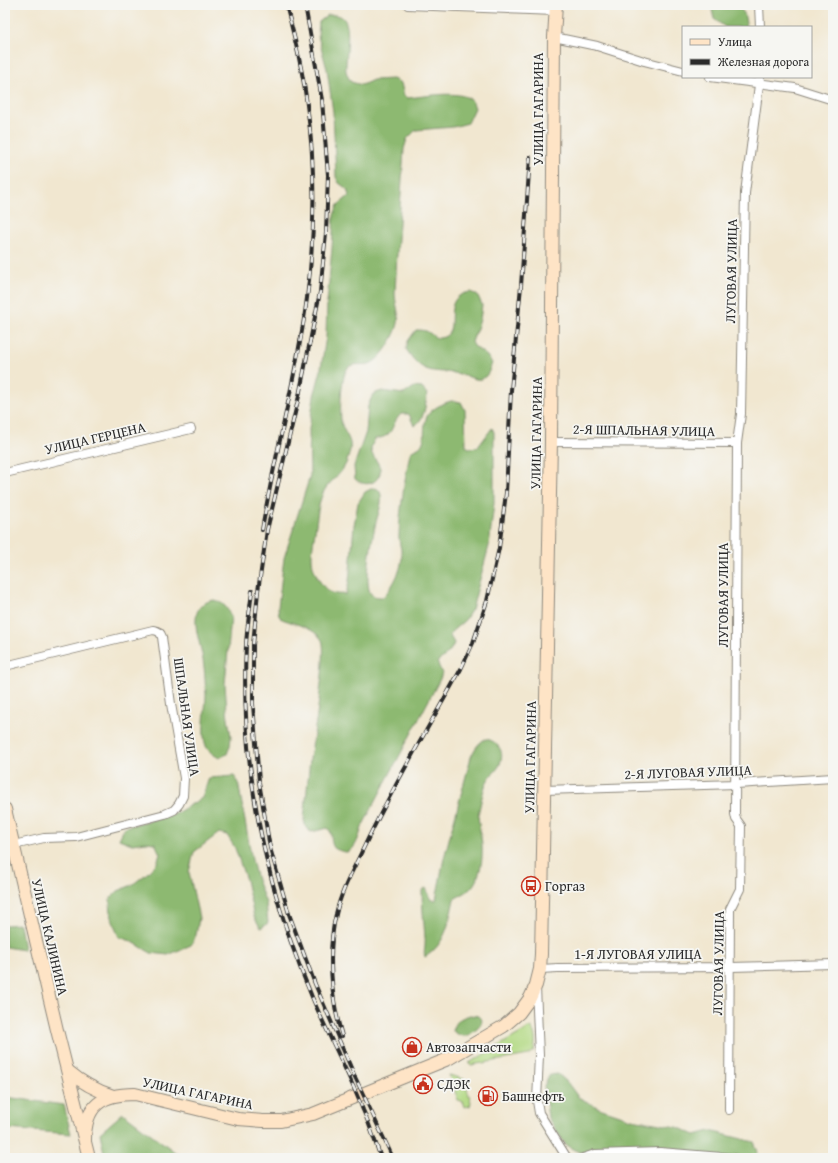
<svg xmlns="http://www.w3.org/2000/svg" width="838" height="1163" viewBox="0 0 838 1163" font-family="'Gentium Book Plus',serif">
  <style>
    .green { fill: #b2d983; stroke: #6e8257 }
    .forest { fill: #8db971; stroke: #5c724e }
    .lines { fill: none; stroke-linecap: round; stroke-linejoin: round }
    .street-casing { stroke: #8e897e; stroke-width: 10 }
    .secondary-casing { stroke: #8e897e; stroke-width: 14 }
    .street { stroke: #fff; stroke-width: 8 }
    .secondary { stroke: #fee4c6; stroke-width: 12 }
    .rail-casing { stroke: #2b2b2b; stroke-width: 4 }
    .rail { stroke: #f6f6f2; stroke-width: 2.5; stroke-dasharray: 8; stroke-linecap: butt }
    .labels { text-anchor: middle; stroke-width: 3.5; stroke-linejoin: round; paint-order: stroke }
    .street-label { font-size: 14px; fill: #2b2b2b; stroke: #f6f6f2 }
    .poi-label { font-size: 14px; fill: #2b2b2b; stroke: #f6f6f2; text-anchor: start }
  </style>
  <rect width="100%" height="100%" fill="#f6f6f2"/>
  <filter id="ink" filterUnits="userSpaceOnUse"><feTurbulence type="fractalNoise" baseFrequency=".025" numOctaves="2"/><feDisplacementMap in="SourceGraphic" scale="8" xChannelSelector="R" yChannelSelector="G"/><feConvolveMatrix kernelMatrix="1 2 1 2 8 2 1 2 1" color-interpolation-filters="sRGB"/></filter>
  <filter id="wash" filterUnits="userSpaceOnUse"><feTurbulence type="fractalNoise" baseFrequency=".012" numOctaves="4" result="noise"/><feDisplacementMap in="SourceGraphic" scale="16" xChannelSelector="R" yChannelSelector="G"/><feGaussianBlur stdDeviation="0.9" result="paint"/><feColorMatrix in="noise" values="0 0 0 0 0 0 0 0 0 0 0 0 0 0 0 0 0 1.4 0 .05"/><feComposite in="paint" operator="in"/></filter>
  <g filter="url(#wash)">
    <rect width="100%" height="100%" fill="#f1e7d0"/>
    <g class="green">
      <path d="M531 1027C536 1035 536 1042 534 1051L529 1055 471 1065 469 1063Z"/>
      <polygon points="449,1075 464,1079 471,1102 470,1106 464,1107 462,1101 458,1100"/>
    </g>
    <g class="forest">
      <polygon points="714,5 737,5 744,13 747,27 725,27 714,19 712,10"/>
      <path d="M328 15C333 15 339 14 343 18 352 26 345 60 346 71 347 75 349 79 351 82L362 85 373 80 393 79 401 83 404 96 407 98C421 97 460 89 471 100 473 101 474 106 475 108L468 123 453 127 416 130 407 139 404 149C401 197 397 245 395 293 395 303 400 314 398 323 396 335 381 361 369 364 363 366 351 362 347 369 341 377 339 416 342 425 345 435 352 439 350 450 349 455 347 463 344 467 339 477 328 482 323 493 318 504 317 519 315 531 312 554 308 563 321 583 328 593 334 595 346 594L349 582 354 525 358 503 365 492 373 488C376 488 379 489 380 492 384 500 378 514 376 522 373 535 363 584 371 594 374 597 379 597 383 597 391 589 399 575 401 564 404 553 398 544 399 534 400 507 405 480 410 453 413 449 420 449 422 444 426 437 423 427 426 419 428 410 443 403 451 401 454 401 458 402 461 402L465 410 466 446 469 448 478 447 492 428 494 432V503L489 546 472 609 465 620 451 632 450 636 454 643C451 652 444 657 437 662L442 673 440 679 363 825C359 835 355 857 341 851 338 850 334 849 333 846 330 840 333 833 328 828L311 832 306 828 304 820C306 800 308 779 310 759 313 741 328 651 322 640 315 628 295 624 282 619L279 616 278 607 284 558 310 476 309 429 314 396 320 374 326 337 327 303 332 248 334 215 338 205 349 196 347 189 339 183 336 177 333 112 327 69 318 36 319 22Z"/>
      <path d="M471 292 478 296 482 305 480 320 472 342 474 346 487 356 492 363C490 369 488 376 482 379 476 381 466 375 460 374 432 369 424 377 406 349L408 341 416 330C419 330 423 330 426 331 431 333 435 339 440 338 464 335 436 296 471 292Z"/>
      <path d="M414 387 422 388 427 394C425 407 425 419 414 426L409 414H401C389 426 396 436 375 439 373 442 371 446 371 450 372 458 382 464 380 473 376 486 363 486 355 479L354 466 366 432 368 406 373 394 382 391 404 394Z"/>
      <path d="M214 600C224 603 227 607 231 617L225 684 227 711 231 737 230 746 227 754 219 758C214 755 208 751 206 746 201 734 206 708 206 694 205 683 205 671 203 660 201 646 195 632 196 618 197 606 204 602 214 600Z"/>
      <path d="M485 739C496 740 504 750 501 760 500 769 492 773 488 780 484 786 481 802 479 810 477 819 480 827 481 837 484 853 482 877 470 889 466 893 459 896 454 899 449 922 446 944 425 957 423 951 426 945 425 938 424 922 422 907 422 890L426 888 431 900H436L444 858 471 757C474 750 478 743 485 739Z"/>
      <path d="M234 776 238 782 252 860 257 880 266 903 268 923 261 928 254 917 246 880 235 848 227 835 219 833 194 852 189 872 199 918 196 935 191 945 168 955 151 953 131 941 119 937C113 924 110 913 110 899L118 891 132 885 145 875 157 863 160 854 155 843 146 842 132 844 119 839 125 827 175 814 202 798 209 778Z"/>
      <polygon points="20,924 24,950 5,947 5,925"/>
      <path d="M470 1015 478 1016 482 1020C481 1025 480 1026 477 1029 467 1037 464 1039 453 1031 453 1021 461 1018 470 1015Z"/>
      <polygon points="558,1074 567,1082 578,1097 599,1108 632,1119 677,1127 695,1135 710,1131 754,1142 758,1152 754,1158 579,1152 565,1144 548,1118 544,1086 549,1075"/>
      <polygon points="5,1097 64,1105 71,1134 7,1129 5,1131"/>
      <polygon points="123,1113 183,1158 105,1158 100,1133"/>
    </g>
  </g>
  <g filter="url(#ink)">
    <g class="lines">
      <defs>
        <g id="street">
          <polyline points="408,5 555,11"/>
          <polyline points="759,5 760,27"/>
          <polyline points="554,37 597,46 644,61 683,71"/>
          <polyline points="710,77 795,88 833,100"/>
          <polyline points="551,442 737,443"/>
          <polyline points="5,473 191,429"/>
          <path d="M5 666 153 630C159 631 160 632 162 637L171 704 184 778 183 796 179 804 174 810 165 814 76 837 44 838 5 847"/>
          <polyline points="544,790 736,784 833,778"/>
          <polyline points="540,969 558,968 731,967 833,964"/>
          <polyline points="536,987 539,1055 537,1101 539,1113 567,1158"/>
          <polyline points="729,1110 730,909 740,889 741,826 736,819 735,814 737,443 741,414 745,193 760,77"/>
          <polyline points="583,1158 595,1154 660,1152 734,1158"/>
        </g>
        <g id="secondary">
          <polyline points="5,809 57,1030 89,1158"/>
          <path d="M68 1071C82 1083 95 1090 113 1096"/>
          <path d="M85 1140C85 1105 102 1094 135 1094L238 1119 263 1121H281L313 1114 448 1059 504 1026 519 1013 530 998 536 985 540 969 541 954 551 442 554 37 556 5"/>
        </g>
      </defs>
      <use href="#street" class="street-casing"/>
      <use href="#secondary" class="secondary-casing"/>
      <use href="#street" class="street"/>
      <use href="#secondary" class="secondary"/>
      <defs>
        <g id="rail">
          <polyline points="305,5 322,100 328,175 326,233 320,292 299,396 267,530 258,591 253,645 253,704 259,782 270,848 289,914 315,984 355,1077 393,1158"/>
          <path d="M262 530C275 452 297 376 307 298 315 235 316 169 307 105 303 72 295 38 286 5"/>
          <path d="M252 591C250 609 247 627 246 645 240 766 265 885 312 997 328 1035 348 1071 363 1110 370 1125 375 1142 381 1158"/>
          <path d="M342 1036C331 1000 327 951 336 914 341 891 354 868 364 847 393 786 428 728 461 669L473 643 487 601 499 548 506 493 511 390 521 286 530 157"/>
        </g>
      </defs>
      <use href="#rail" class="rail-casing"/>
      <use href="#rail" class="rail"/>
    </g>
  </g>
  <defs>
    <symbol id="bus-ring" viewBox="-11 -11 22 22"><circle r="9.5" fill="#f6f6f2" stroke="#c8321e" stroke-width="1.5"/><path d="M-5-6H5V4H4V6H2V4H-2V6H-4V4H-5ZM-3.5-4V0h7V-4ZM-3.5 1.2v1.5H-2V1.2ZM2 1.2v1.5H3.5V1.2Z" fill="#c8321e"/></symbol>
    <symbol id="shop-ring" viewBox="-11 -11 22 22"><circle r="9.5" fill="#f6f6f2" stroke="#c8321e" stroke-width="1.5"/><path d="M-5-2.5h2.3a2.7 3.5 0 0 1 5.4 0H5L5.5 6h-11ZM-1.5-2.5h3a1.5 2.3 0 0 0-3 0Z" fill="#c8321e"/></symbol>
    <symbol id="civic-ring" viewBox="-11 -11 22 22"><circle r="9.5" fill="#f6f6f2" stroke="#c8321e" stroke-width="1.5"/><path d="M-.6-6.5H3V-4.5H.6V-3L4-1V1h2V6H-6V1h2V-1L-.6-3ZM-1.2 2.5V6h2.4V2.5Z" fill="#c8321e"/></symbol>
    <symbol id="fuel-ring" viewBox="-11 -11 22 22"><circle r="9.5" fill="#f6f6f2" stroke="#c8321e" stroke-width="1.5"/><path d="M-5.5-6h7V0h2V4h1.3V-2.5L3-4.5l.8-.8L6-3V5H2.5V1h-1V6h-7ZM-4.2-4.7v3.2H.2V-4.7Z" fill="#c8321e"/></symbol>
  </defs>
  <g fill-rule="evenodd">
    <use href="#bus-ring" x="520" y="875" width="22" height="22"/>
    <use href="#shop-ring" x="401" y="1036" width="22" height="22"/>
    <use href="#civic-ring" x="412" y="1073" width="22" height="22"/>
    <use href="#fuel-ring" x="477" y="1085" width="22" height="22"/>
  </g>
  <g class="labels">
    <g class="street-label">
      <text transform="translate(538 109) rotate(-90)" y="5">УЛИЦА ГАГАРИНА</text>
      <text transform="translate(731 271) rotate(-89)" y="5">ЛУГОВАЯ УЛИЦА</text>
      <text transform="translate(644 430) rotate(1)" y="5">2-Я ШПАЛЬНАЯ УЛИЦА</text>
      <text transform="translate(536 433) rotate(-89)" y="5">УЛИЦА ГАГАРИНА</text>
      <text transform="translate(95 438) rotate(-13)" y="5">УЛИЦА ГЕРЦЕНА</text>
      <text transform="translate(723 595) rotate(-90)" y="5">ЛУГОВАЯ УЛИЦА</text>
      <text transform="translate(187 717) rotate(82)" y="5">ШПАЛЬНАЯ УЛИЦА</text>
      <text transform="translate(530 757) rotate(-89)" y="5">УЛИЦА ГАГАРИНА</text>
      <text transform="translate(688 772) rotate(-2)" y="5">2-Я ЛУГОВАЯ УЛИЦА</text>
      <text transform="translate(50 937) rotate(77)" y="5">УЛИЦА КАЛИНИНА</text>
      <text x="638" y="959">1-Я ЛУГОВАЯ УЛИЦА</text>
      <text transform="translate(718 963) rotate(-89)" y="5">ЛУГОВАЯ УЛИЦА</text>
      <text transform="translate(198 1093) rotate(12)" y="5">УЛИЦА ГАГАРИНА</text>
    </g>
    <g class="poi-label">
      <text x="545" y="891">Горгаз</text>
      <text x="426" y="1052">Автозапчасти</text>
      <text x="437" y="1089">СДЭК</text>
      <text x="502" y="1101">Башнефть</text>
    </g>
  </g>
  <rect width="838" height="1163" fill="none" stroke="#f6f6f2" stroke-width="20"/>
  <rect x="682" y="26" width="130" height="52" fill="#f6f6f2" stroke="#a5a5a2"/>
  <rect x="690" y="39" width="20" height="6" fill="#fee4c6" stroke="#a5a5a2"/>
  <text x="718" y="46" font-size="12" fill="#2b2b2b">Улица</text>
  <rect x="690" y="59" width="20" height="6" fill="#2b2b2b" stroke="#a5a5a2"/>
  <text x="718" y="66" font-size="12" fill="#2b2b2b">Железная дорога</text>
</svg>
